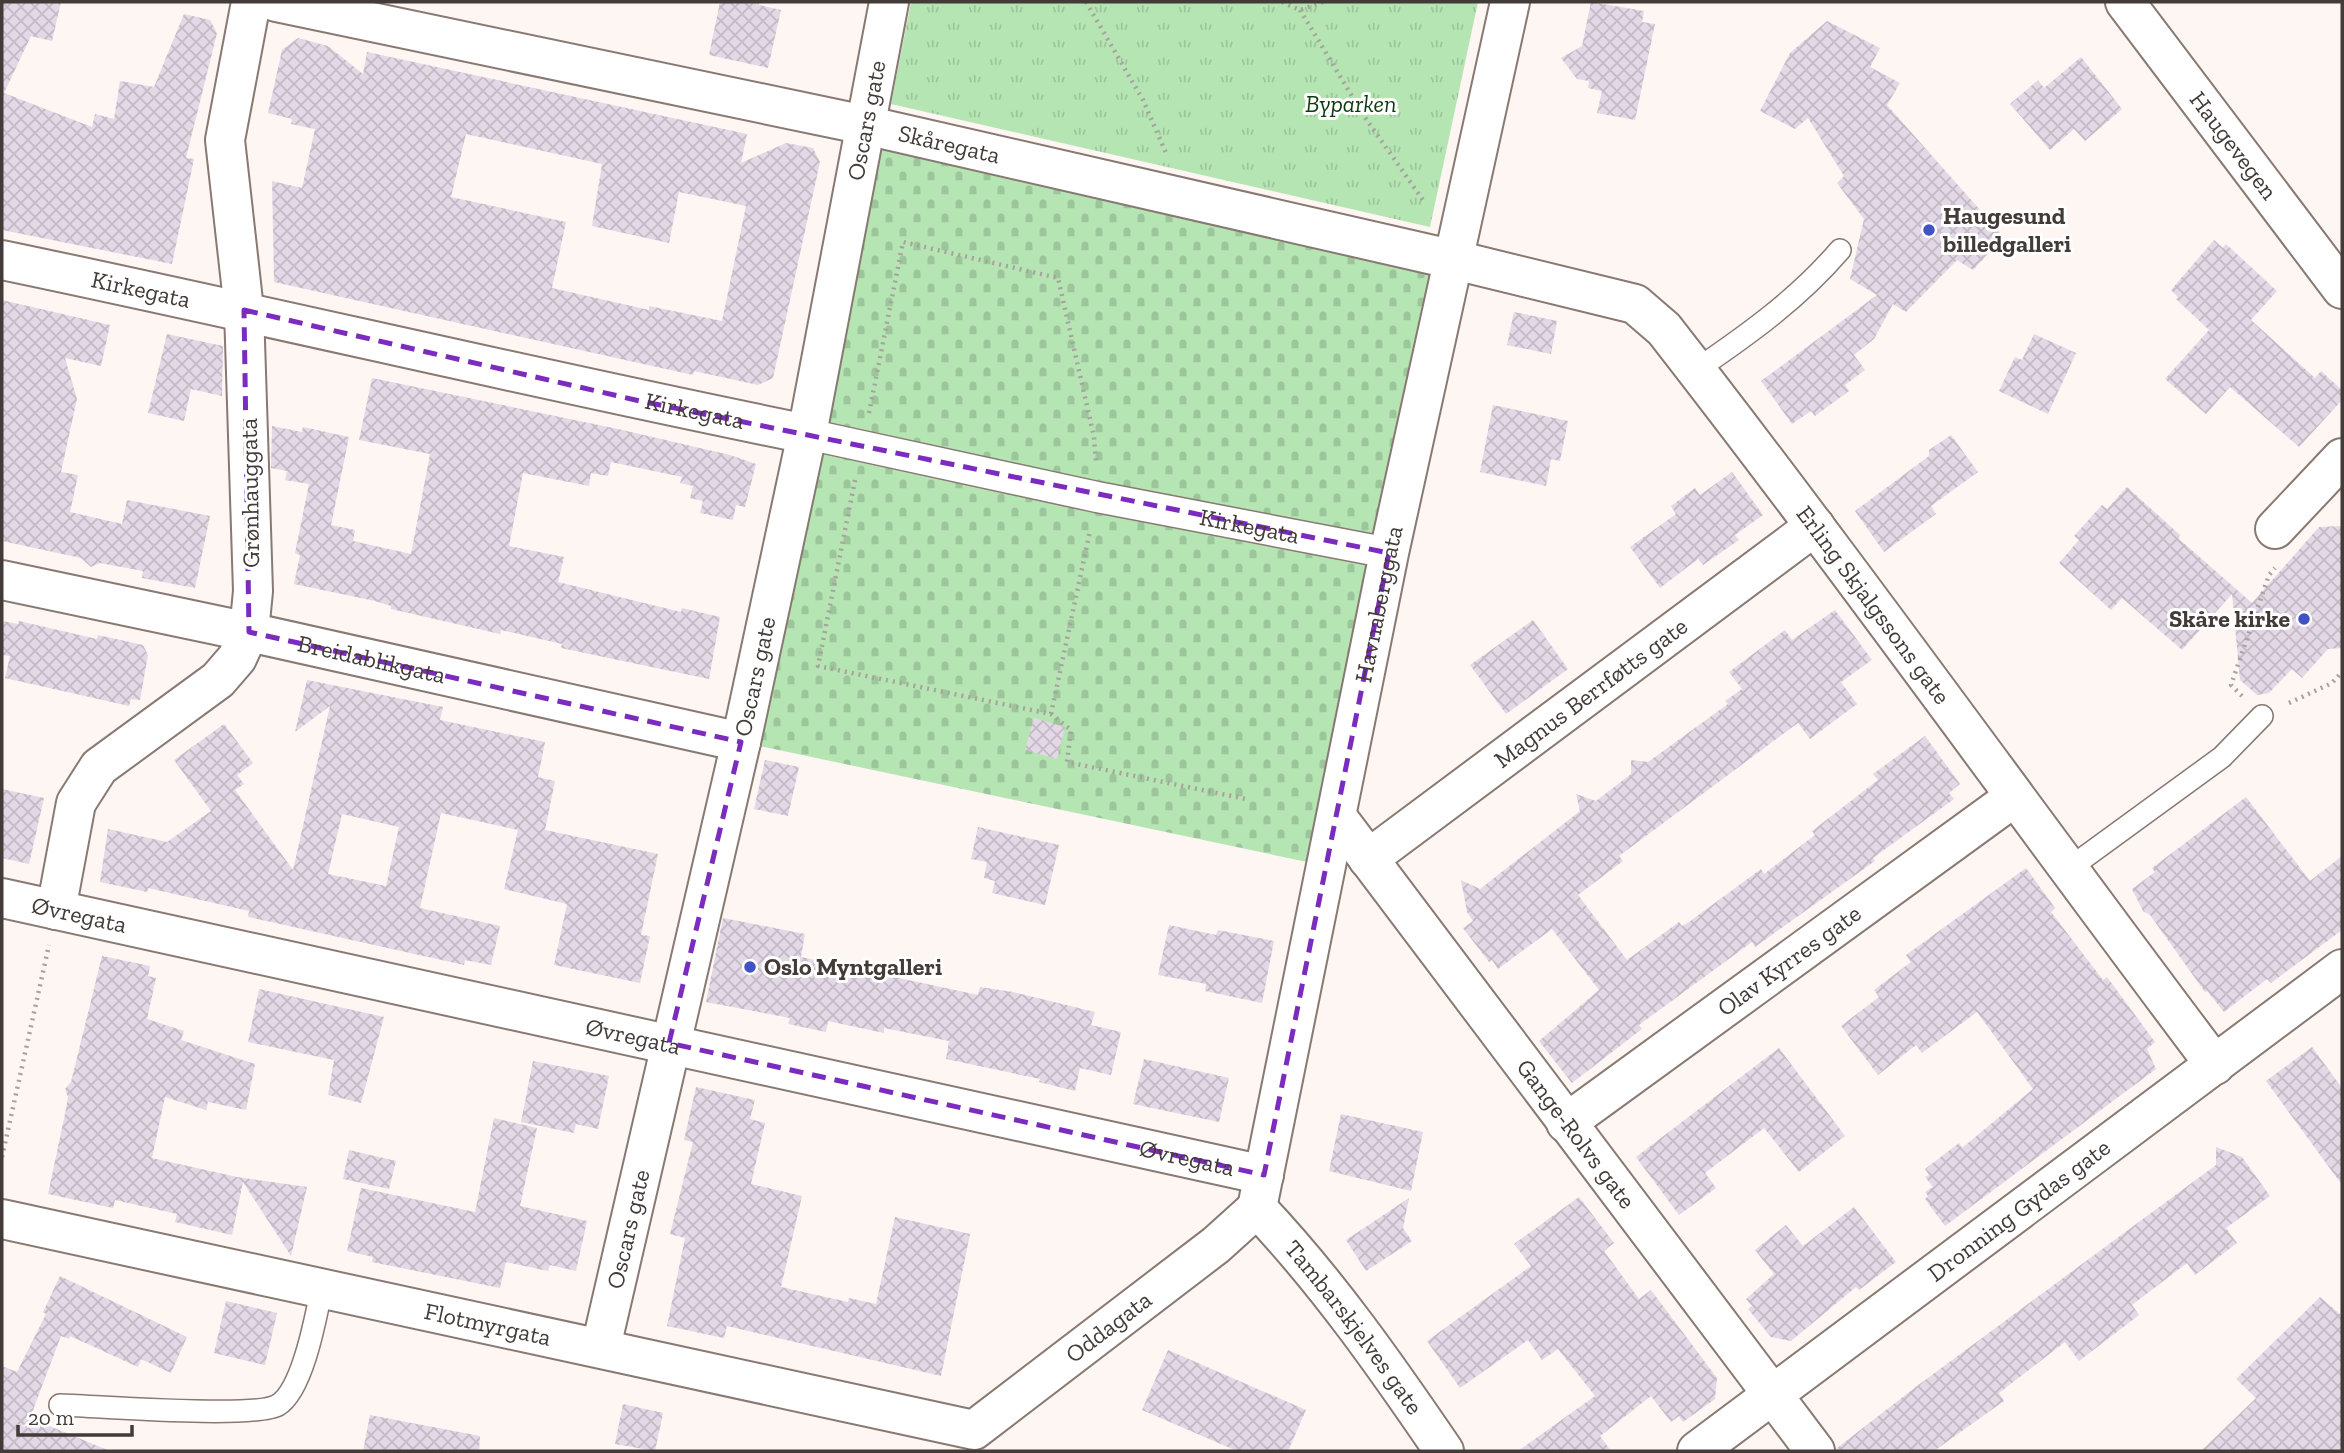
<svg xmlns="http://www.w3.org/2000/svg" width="2344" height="1453" viewBox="0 0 2344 1453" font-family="'Zilla Slab',serif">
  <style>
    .grass { fill: url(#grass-tufts) }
    .cemetery { fill: url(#cemetery-stones) }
    .building { fill: url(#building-cross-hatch); fill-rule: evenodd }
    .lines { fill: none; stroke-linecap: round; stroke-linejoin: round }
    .service-casing { stroke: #887972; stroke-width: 24 }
    .pedestrian-casing { stroke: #887972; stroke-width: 33 }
    .minor-casing { stroke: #887972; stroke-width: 42 }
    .tertiary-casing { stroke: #887972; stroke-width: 42 }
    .path { stroke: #a8a19e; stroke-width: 4.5; stroke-dasharray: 2 5; stroke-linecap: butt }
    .service { stroke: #fff; stroke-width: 21 }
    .pedestrian { stroke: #fff; stroke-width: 30 }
    .minor { stroke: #fff; stroke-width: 38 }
    .tertiary { stroke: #fff; stroke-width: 38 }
    .marked { fill: none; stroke: #7b2cbf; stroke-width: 5; stroke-dasharray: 14 9; stroke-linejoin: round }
    .poi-dot { fill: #4251c5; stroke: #fff; stroke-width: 2.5 }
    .labels { text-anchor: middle; stroke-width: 6; stroke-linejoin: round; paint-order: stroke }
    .park-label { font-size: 24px; font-style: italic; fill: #0d3b10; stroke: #fff }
    .street-label { font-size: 24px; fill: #423b38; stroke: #fff }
    .poi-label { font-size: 24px; font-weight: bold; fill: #423b38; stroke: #fff; text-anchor: start }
  </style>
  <defs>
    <pattern id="grass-tufts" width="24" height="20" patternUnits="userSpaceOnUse" patternTransform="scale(1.75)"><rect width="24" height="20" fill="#b5e5b3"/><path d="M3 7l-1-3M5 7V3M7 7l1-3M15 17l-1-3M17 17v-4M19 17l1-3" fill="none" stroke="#9dc59b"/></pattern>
    <pattern id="cemetery-stones" width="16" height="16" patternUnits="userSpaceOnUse" patternTransform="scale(1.75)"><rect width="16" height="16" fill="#b5e5b3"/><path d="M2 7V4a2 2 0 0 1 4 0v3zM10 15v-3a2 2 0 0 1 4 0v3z" fill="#9dc59b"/></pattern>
    <pattern id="building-cross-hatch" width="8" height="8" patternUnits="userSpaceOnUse" patternTransform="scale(1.75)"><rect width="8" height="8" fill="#e3d8e6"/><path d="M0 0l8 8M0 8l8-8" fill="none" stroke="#c4bac6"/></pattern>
  </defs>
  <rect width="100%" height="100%" fill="#fdf6f3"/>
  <polygon class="grass" points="911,2 1478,2 1430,227 891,104"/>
  <polygon class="cemetery" points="865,125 1455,260 1326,866 741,742"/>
  <g class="building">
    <polygon points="2,2 61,2 52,41 31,36 4,93 92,127 95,114 114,119 120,81 154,87 184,14 210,20 217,33 186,158 194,159 172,264 2,230"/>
    <polygon points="720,2 759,2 759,5 781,10 768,68 709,55"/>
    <polygon points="1591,2 1644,11 1642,22 1655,24 1635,120 1597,113 1602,91 1588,88 1589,81 1577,79 1561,58 1582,46"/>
    <polygon points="1827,21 1880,48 1870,67 1900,83 1887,105 2004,237 1973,270 1957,260 1906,312 1893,304 1874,339 1854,355 1865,370 1845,385 1849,391 1815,416 1811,411 1792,424 1761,381 1877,295 1850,279 1864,219 1837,183 1844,176 1808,118 1795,129 1760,111 1790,53"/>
    <path d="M298 38 328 46 363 74 367 52 747 134 741 163 786 143 813 148 820 162 773 378 758 385 694 371 693 375 274 282 272 181 302 188 315 129 291 124 292 119 268 113 282 50ZM466 134 602 164 592 226 669 243 679 192 746 206 722 321 649 306V310L552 288 566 222 451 197Z"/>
    <polygon points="2081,57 2122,109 2085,141 2074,129 2050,150 2010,104 2038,80 2044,88"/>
    <polygon points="2214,240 2223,248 2226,244 2277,291 2251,320 2315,378 2321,371 2342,390 2342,400 2299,447 2230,387 2206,414 2165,379 2209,330 2176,299 2178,297 2171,290"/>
    <polygon points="2,300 110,325 101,366 65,358 77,399 61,472 78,475 70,512 122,524 127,500 210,516 195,588 142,578 143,571 100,563 91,567 81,558 2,541"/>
    <polygon points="1514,312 1557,321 1551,354 1507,345"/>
    <polygon points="167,334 223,346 222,396 191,389 184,421 148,413"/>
    <polygon points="2034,334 2076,353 2048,414 1999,391 2015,357 2022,360"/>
    <polygon points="372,378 618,429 730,455 756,464 745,507 736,505 733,520 700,513 703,501 690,498 693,486 680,483 682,477 611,462 608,476 591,473 589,486 523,473 509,546 564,557 558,582 681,612 682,608 720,617 709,679 561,648 562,644 501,630 500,634 391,609 391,606 375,601 294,584 300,555 295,553 309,484 285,480 287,471 271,468 272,426 302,432 303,427 349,437 331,525 355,530 353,541 411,554 430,454 359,440"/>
    <polygon points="1493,405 1568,421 1560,461 1551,459 1546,486 1480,472"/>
    <polygon points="1951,435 1978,472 1931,506 1936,514 1884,552 1855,511 1929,456 1929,450"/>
    <polygon points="1732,472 1763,515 1735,535 1739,540 1703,565 1698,559 1660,588 1630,547 1676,514 1671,506 1695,488 1700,495"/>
    <polygon points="2127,487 2180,535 2178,538 2252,603 2319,527 2342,526 2342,648 2328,649 2302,678 2292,669 2269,693 2257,695 2240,680 2232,594 2182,650 2122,598 2111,610 2059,563 2079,540 2074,536 2102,505 2107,509"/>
    <polygon points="1835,610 1872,660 1841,682 1857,704 1810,739 1798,723 1619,856 1623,861 1578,895 1627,960 1679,922 1682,926 1689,922 1761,869 1764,874 1815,835 1812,831 1878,780 1873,774 1925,736 1960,784 1949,793 1954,799 1873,858 1875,861 1755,947 1752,942 1639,1025 1642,1029 1572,1083 1539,1041 1599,990 1552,929 1498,969 1492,960 1489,962 1463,928 1473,921 1467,912 1461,880 1480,889 1580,811 1576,794 1596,801 1631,774 1631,760 1648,762 1728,704 1725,701 1742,689 1729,672 1785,630 1792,640"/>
    <polygon points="1533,620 1568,669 1506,714 1470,665"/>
    <polygon points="2,621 18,624 19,621 97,639 98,635 143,645 148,655 140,700 131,699 129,706 5,678 10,656 2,655"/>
    <path d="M307 680 443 707 440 720 545 742 538 777 555 781 545 830 658 854 641 935 650 936 640 983 554 965 567 904 504 889 518 830 441 813 420 908 500 926 491 965 465 960 464 965 248 917 249 911 148 888 147 892 100 882 108 829 167 842 211 811 174 760 224 724 253 763 237 775 244 784 235 790 293 870 330 706 295 732ZM342 814 399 827 386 886 328 874Z"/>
    <polygon points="1034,718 1065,727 1057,759 1025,750"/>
    <polygon points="765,760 799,767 788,816 754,809"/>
    <polygon points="2,789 44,798 29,864 2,858"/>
    <polygon points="2246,797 2310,881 2342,856 2342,930 2271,983 2267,979 2224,1012 2207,991 2205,992 2150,915 2143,911 2132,889 2155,872 2152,868"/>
    <polygon points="978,827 1059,845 1045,905 992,893 995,881 984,878 987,862 971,859"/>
    <polygon points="2026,868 2055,908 2051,912 2103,980 2107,977 2155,1042 2147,1049 2156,1069 1945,1226 1925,1199 1928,1196 1925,1192 1933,1187 1925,1177 1929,1175 1925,1169 1959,1143 1962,1148 2033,1089 1977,1012 1922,1053 1916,1045 1878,1075 1841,1026 1879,997 1874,990 1911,962 1906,955"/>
    <polygon points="723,918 805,934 801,957 978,995 980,987 1013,992 1095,1012 1091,1025 1121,1032 1111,1075 1080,1068 1075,1091 1039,1082 1040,1079 946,1059 949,1041 884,1028 884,1033 828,1021 826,1032 788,1024 790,1018 706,1002"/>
    <polygon points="1169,925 1216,935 1218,930 1274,941 1262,1003 1205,991 1206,984 1158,975"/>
    <polygon points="102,956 150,966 148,976 156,978 147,1019 184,1031 181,1040 255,1064 246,1110 208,1102 206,1110 165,1097 152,1158 237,1177 307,1187 291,1256 243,1182 232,1235 175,1222 177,1214 115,1200 113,1208 48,1194 66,1109 68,1097 65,1089 71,1082"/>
    <polygon points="259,989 384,1017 361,1103 328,1095 334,1060 248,1042"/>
    <polygon points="2312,1047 2342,1088 2342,1185 2266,1081"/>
    <polygon points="1779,1048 1845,1136 1799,1172 1764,1128 1705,1173 1716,1188 1679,1215 1636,1157"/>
    <polygon points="1144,1059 1229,1078 1219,1122 1133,1104"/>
    <polygon points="533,1061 609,1076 598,1129 576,1124 574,1133 521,1122"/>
    <polygon points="696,1087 755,1100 750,1119 765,1123 751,1184 802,1196 781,1287 848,1302 849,1298 876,1304 895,1217 970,1234 941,1376 727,1326 724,1338 667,1326 685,1238 670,1234 693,1142 684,1140"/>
    <polygon points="1341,1114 1423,1132 1411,1191 1329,1171"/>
    <polygon points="494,1118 537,1128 520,1206 587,1221 576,1271 550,1265 548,1271 506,1262 500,1288 372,1262 373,1257 347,1251 361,1188 475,1212"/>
    <polygon points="2216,1147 2242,1157 2270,1196 2226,1228 2237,1243 2195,1275 2187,1263 2132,1305 2139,1315 2079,1361 2065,1342 1999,1393 2004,1401 1934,1451 1836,1451 1837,1448 1917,1386 2216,1165"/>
    <polygon points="349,1150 396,1161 389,1189 343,1179"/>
    <polygon points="1579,1197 1614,1243 1604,1251 1639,1299 1651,1290 1717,1378 1715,1399 1683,1422 1679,1416 1671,1422 1651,1396 1600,1436 1611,1451 1518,1451 1595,1396 1558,1349 1542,1360 1528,1340 1460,1388 1427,1341 1531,1266 1514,1244"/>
    <polygon points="1409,1198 1403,1228 1412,1241 1366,1271 1346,1240"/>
    <polygon points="1854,1207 1896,1262 1859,1290 1856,1287 1791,1341 1771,1337 1748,1309 1752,1306 1746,1299 1774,1274 1755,1250 1786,1225 1803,1246"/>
    <polygon points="60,1276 187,1337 171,1373 141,1359 138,1367 70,1336 69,1339 61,1336 30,1418 110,1451 2,1451 2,1366 17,1372 46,1314 43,1312"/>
    <polygon points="2320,1297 2342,1316 2342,1451 2201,1451 2256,1398 2236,1379"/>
    <polygon points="226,1301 277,1313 265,1365 214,1353"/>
    <polygon points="1168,1350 1306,1410 1288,1451 1237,1451 1142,1410"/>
    <polygon points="623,1404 663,1413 655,1451 615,1444"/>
    <polygon points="370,1415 480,1436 479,1451 363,1451"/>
  </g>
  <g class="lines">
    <defs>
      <g id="service">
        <path d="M1696 370C1749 334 1799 298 1840 250"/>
        <polyline points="2067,870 2222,757 2262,716"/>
        <path d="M60 1405C96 1406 255 1419 278 1405 303 1390 316 1316 322 1287"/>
      </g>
      <g id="pedestrian">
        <path id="s1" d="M807 434 1097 497 1389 553"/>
      </g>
      <g id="minor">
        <path id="s2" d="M2 260C271 316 538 380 807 434"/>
        <path id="s3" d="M1455 260 1635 304 1664 329C1852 570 2030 820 2215 1065"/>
        <polyline points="2275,529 2342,458"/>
        <path id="s4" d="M2 580 249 632 741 742"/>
        <path id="s5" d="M1337 817 1815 1451"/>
        <path id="s6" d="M1368 859 1815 526"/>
        <path id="s7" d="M2 898 1264 1175"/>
        <polyline points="56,910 76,803 99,767 218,680 237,658 249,632 253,591 244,310 225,140 251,2"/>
        <path id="s8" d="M1566 1123 2013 798"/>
        <path id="s9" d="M1697 1451 2342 969"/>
      </g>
      <g id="tertiary">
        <path id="s10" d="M276 2 865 125 1455 260"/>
        <path id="s11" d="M2125 2 2342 289"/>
        <path id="s12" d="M1257 1208 1389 553 1510 2"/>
        <path id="s13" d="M1257 1208C1328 1283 1386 1366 1444 1451"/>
        <path id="s14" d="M2 1219 974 1430 1216 1245 1257 1208"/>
        <path id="s15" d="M601 1347 741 742 807 434 889 2"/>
      </g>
    </defs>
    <use href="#service" class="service-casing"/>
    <use href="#pedestrian" class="pedestrian-casing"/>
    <use href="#minor" class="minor-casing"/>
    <use href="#tertiary" class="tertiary-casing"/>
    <g class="path">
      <polyline points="1086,2 1143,100 1166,153"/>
      <polyline points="1282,2 1300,10 1323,2"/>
      <polyline points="1300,10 1364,116 1425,203"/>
      <polyline points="869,413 903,242 1058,278 1094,437 1096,463"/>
      <polyline points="855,480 818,666 1051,714 1071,730 1067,762 1246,799"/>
      <polyline points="2242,696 2231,685 2269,575 2275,568"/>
      <polyline points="2289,703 2332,683 2342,672"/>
      <polyline points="1051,714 1090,531"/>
      <polyline points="2,1157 49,945"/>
    </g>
    <use href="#service" class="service"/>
    <use href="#pedestrian" class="pedestrian"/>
    <use href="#minor" class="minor"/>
    <use href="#tertiary" class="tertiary"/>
  </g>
  <path class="marked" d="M244 310 640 401 1389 553 1264 1175 669 1043 741 742 249 632Z"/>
  <g class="poi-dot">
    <circle cx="1929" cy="230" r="7"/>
    <circle cx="2304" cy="619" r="7"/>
    <circle cx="750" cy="967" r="7"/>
  </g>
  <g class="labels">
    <g class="park-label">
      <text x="1351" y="112">Byparken</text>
    </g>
    <g class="street-label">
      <text dy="8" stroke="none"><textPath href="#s15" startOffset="1255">Oscars gate</textPath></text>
      <text dy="8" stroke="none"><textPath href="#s10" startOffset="688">Skåregata</textPath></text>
      <text dy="8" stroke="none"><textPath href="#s11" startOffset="180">Haugevegen</textPath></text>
      <text dy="8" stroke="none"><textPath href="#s2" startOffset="142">Kirkegata</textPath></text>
      <text dy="8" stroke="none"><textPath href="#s2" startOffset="709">Kirkegata</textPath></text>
      <text transform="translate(250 493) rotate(-91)" y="8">Grønhauggata</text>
      <text dy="8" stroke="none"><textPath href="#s1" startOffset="452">Kirkegata</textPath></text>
      <text dy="8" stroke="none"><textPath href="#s12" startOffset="616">Havnaberggata</textPath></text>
      <text dy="8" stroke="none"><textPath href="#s3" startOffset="570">Erling Skjalgssons gate</textPath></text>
      <text dy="8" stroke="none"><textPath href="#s4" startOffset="378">Breidablikgata</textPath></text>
      <text dy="8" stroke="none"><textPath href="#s15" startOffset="688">Oscars gate</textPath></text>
      <text dy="8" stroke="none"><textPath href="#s6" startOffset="278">Magnus Berrføtts gate</textPath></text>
      <text dy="8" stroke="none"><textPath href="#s7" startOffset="79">Øvregata</textPath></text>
      <text dy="8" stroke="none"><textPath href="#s8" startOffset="276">Olav Kyrres gate</textPath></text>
      <text dy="8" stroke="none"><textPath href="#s7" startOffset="646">Øvregata</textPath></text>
      <text dy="8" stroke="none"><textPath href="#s5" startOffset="397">Gange-Rolvs gate</textPath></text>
      <text dy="8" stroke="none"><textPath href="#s7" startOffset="1213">Øvregata</textPath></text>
      <text dy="8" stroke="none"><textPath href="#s9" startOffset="402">Dronning Gydas gate</textPath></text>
      <text dy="8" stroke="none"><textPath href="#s15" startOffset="121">Oscars gate</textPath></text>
      <text dy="8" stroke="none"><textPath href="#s14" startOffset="497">Flotmyrgata</textPath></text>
      <text dy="8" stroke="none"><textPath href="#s14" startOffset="1164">Oddagata</textPath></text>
      <text dy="8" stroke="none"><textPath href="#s13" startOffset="154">Tambarskjelves gate</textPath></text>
    </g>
    <g class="poi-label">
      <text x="1943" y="224">Haugesund<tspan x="1943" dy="28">billedgalleri</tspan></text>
      <text x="2290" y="627" text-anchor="end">Skåre kirke</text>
      <text x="764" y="975">Oslo Myntgalleri</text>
    </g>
  </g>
  <rect width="2344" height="1453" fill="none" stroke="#423b38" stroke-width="7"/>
  <path d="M18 1425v10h114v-10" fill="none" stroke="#423b38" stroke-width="3.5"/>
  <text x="28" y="1425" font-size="21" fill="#423b38" stroke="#ffffff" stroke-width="5" paint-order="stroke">20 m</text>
</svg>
